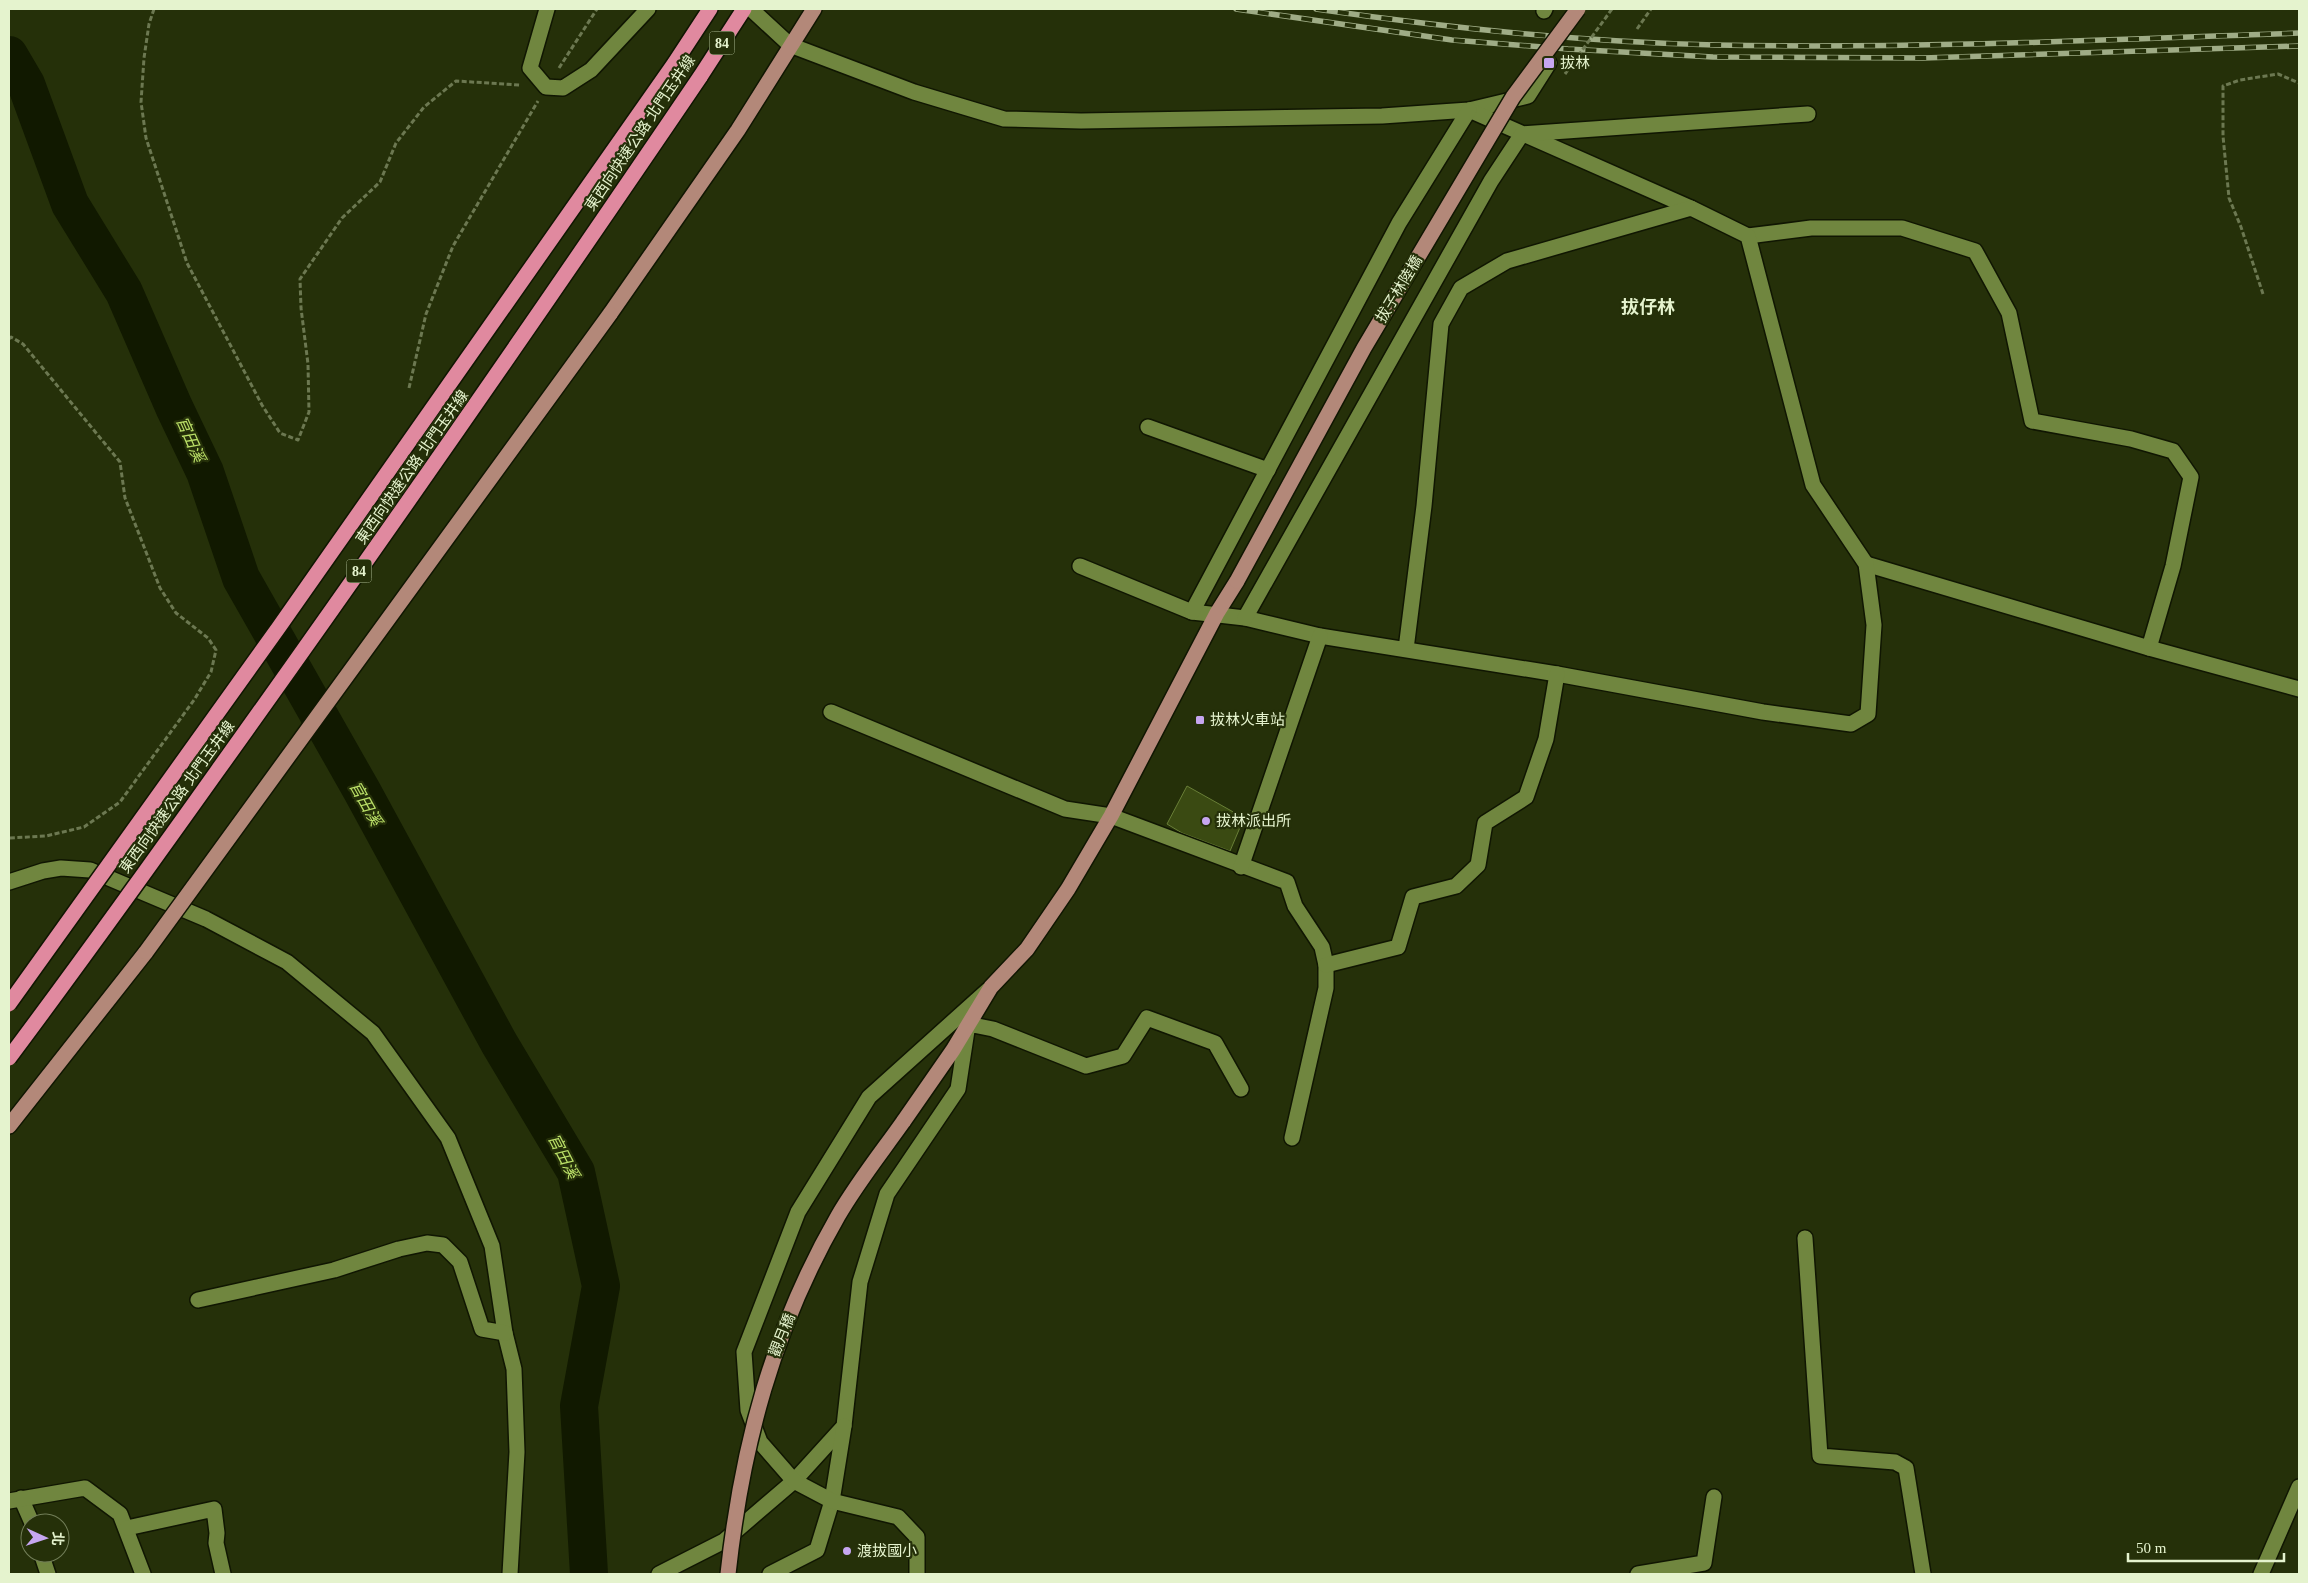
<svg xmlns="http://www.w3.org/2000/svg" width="2308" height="1583" viewBox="0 0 2308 1583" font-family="'Times New Roman','Noto Sans TC',serif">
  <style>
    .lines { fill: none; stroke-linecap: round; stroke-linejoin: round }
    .river { stroke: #111900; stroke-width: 38 }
    .building { fill: #3a4a12; stroke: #697f37 }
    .minor-casing { stroke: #101602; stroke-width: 18 }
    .major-casing { stroke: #101602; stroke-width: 18 }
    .highway-casing { stroke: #101602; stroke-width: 18 }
    .path { stroke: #6c7851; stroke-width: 3; stroke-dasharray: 5 2.5; stroke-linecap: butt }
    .minor { stroke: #70863f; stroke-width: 15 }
    .major { stroke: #b38879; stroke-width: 15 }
    .highway { stroke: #e0899f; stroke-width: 15 }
    .rail-casing { stroke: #9fac86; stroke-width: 5.5 }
    .rail { stroke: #253009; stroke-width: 4; stroke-dasharray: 11; stroke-linecap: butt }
    .major-bridge-casing { stroke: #101602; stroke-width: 18; stroke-linecap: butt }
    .highway-bridge-casing { stroke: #101602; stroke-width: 18; stroke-linecap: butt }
    .path-bridge { stroke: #6c7851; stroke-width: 3; stroke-dasharray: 5 2.5; stroke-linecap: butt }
    .major-bridge { stroke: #b38879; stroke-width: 15 }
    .highway-bridge { stroke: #e0899f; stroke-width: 15 }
    .poi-dot { fill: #c6a6f0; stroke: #253009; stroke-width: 2 }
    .labels { text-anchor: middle; stroke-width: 4.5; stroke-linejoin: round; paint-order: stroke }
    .shield { fill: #253009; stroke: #abb893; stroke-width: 1 }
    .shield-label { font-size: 14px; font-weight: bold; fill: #e5f3ce }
    .poi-label { font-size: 15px; fill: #e5f3ce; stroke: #253009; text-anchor: start }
    .street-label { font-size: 15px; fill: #e5f3ce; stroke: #253009 }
    .water-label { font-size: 16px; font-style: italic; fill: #bbe068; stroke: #253009 }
    .quarter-label { font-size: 18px; font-weight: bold; fill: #e5f3ce; stroke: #253009 }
  </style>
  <rect width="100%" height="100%" fill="#253009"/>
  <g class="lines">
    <polyline class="river" points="9,55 26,84 70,204 124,292 174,407 205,472 241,578 362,791 499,1043 576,1172 601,1286 579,1406 589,1574"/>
  </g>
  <polygon class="building" points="1187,786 1244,818 1230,851 1182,833 1167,824"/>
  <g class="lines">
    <defs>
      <g id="minor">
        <polyline points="547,9 530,68 546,87 563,88 591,70 648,9"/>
        <polyline points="751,9 790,45 914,92 1004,119 1081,121 1382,116 1469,110 1528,96 1549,63"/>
        <polyline points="1544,11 1545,9"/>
        <polyline points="1469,110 1691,208"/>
        <polyline points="1748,236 1811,228 1902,228 1975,251 2009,313 2032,421 2131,439 2173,451 2191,477 2173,566 2149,648"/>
        <polyline points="1148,427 1268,470"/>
        <polyline points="1866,564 2149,648 2299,689"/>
        <polyline points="1080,566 1192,612 1245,618 1320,636 1557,674 1763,712 1851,724 1868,714 1874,625 1866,564 1813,485 1748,236 1691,208 1507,261 1461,288 1441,324 1424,506 1406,649"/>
        <polyline points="1192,612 1399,223 1469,110"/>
        <polyline points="1245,618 1491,181 1522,134 1808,114"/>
        <polyline points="831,712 1065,809 1111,816 1287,882 1295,906 1322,947 1326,965 1326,988 1292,1138"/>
        <polyline points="1241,867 1320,636"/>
        <polyline points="9,882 43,871 61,868 90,870 206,919 287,962 373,1033 448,1138 492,1246 505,1333 514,1369 517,1452 510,1574"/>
        <polyline points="1326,965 1398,947 1413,897 1456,886 1478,865 1485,823 1526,797 1546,739 1557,674"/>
        <polyline points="1805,1238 1820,1456 1895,1462 1906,1468 1923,1574"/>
        <polyline points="198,1300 334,1270 399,1249 427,1243 443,1245 460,1262 482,1329 505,1333"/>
        <polyline points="21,1498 32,1523"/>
        <polyline points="9,1501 85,1488 120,1514 143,1574"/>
        <polyline points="127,1528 214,1509 217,1533 216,1543 223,1574"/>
        <polyline points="41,1553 48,1574"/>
        <polyline points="659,1574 724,1541 794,1481 844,1426 860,1282 887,1194 958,1089 968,1024 993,1029 1086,1066 1123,1056 1147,1018 1215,1043 1241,1089"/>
        <polyline points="770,1574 817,1550 832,1501 844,1426"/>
        <polyline points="917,1574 917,1537 898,1517 832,1501 794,1481 760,1442 748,1410 744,1352 798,1212 869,1097 988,990"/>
        <polyline points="1638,1574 1704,1563 1714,1497"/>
        <polyline points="2261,1574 2299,1487"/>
      </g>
      <g id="major">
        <polyline points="610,314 738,130 814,9"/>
        <polyline points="903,1122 953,1050 991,987 1027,949 1068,889 1111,816 1217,613 1237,581"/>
        <polyline points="9,1126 146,952"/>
      </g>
      <g id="highway">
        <polyline points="674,64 710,9"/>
        <polyline points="700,77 744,9"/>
      </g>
    </defs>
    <use href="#minor" class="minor-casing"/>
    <use href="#major" class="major-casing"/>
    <use href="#highway" class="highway-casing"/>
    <g class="path">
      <polyline points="154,9 149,24 144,58 141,102 146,138 187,263 262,405 280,433 298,440 309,412 308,364 301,308 300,279 342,218 380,182 396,143 424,107 456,81 520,85"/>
      <polyline points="1637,29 1651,9"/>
      <polyline points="559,68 597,9"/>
      <polyline points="2263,294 2241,227 2229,198 2223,136 2223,86 2240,80 2278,74 2299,83"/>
      <polyline points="9,339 11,337 23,344 120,462 125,498 160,588 176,613 208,638 216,650 211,672 194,700 120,802 84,827 46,836 9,838"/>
      <polyline points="409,388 426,314 453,246 538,101"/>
    </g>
    <use href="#minor" class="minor"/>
    <use href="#major" class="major"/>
    <use href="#highway" class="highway"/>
    <defs>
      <g id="rail">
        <polyline points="1236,9 1452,40 1568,49 1713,57 1923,58 2299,46"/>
        <path d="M1316 9C1448 28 1582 42 1715 45 1910 49 2105 40 2299 33"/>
      </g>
    </defs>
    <use href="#rail" class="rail-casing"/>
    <use href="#rail" class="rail"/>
    <defs>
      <g id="major-bridge">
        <polyline points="1237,581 1364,348 1513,97 1578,9"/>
        <polyline points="146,952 610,314"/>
        <path d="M728 1574C742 1445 773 1329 838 1216 857 1183 881 1153 903 1122"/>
      </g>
      <g id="highway-bridge">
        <polyline points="9,1004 279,627 674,64"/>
        <path d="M9 1058C80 963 149 867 218 770 382 541 542 310 700 77"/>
      </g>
    </defs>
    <use href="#major-bridge" class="major-bridge-casing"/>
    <use href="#highway-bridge" class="highway-bridge-casing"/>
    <polyline class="path-bridge" points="1565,74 1612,9"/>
    <use href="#major-bridge" class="major-bridge"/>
    <use href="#highway-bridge" class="highway-bridge"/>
  </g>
  <g class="poi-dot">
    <rect x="1543" y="57" width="12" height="12" rx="2.5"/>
    <rect x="1195" y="715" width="10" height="10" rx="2.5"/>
    <circle cx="1206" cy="821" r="5"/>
    <circle cx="847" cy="1551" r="5"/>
  </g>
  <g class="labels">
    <g class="shield">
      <rect x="709.5" y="31.5" width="25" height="23" rx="4"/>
      <rect x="346.5" y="559.5" width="25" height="23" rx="4"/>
    </g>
    <g class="shield-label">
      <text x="722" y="48">84</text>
      <text x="359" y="576">84</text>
    </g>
    <g class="poi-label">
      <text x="1560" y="68">拔林</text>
      <text x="1210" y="725">拔林火車站</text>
      <text x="1216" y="826">拔林派出所</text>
      <text x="857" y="1556">渡拔國小</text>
    </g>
    <g class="street-label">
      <text transform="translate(640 133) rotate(-56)" y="5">東西向快速公路 北門玉井線</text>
      <text transform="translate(1399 289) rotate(-59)" y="5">拔子林陸橋</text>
      <text transform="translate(412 467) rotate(-55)" y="5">東西向快速公路 北門玉井線</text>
      <text transform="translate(177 797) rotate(-54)" y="5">東西向快速公路 北門玉井線</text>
      <text transform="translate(782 1335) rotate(-68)" y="5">觀月穚</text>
    </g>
    <g class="water-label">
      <text transform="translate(191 439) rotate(66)" y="6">官田溪</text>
      <text transform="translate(366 803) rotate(61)" y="6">官田溪</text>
      <text transform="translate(564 1156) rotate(63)" y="6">官田溪</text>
    </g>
    <g class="quarter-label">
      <text x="1648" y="313">拔仔林</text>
    </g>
  </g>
  <rect width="2308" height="1583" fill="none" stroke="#e5f3ce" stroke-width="20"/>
  <g transform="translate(45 1538) rotate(93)"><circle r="24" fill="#253009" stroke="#727e58"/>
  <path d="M0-4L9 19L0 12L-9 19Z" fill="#c6a6f0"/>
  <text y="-8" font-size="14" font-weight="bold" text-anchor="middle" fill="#e5f3ce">北</text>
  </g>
  <path d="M2128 1553v8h156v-8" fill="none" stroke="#e5f3ce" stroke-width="2.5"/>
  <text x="2136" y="1553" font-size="15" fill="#e5f3ce" stroke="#253009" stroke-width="4" paint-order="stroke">50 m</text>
</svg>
